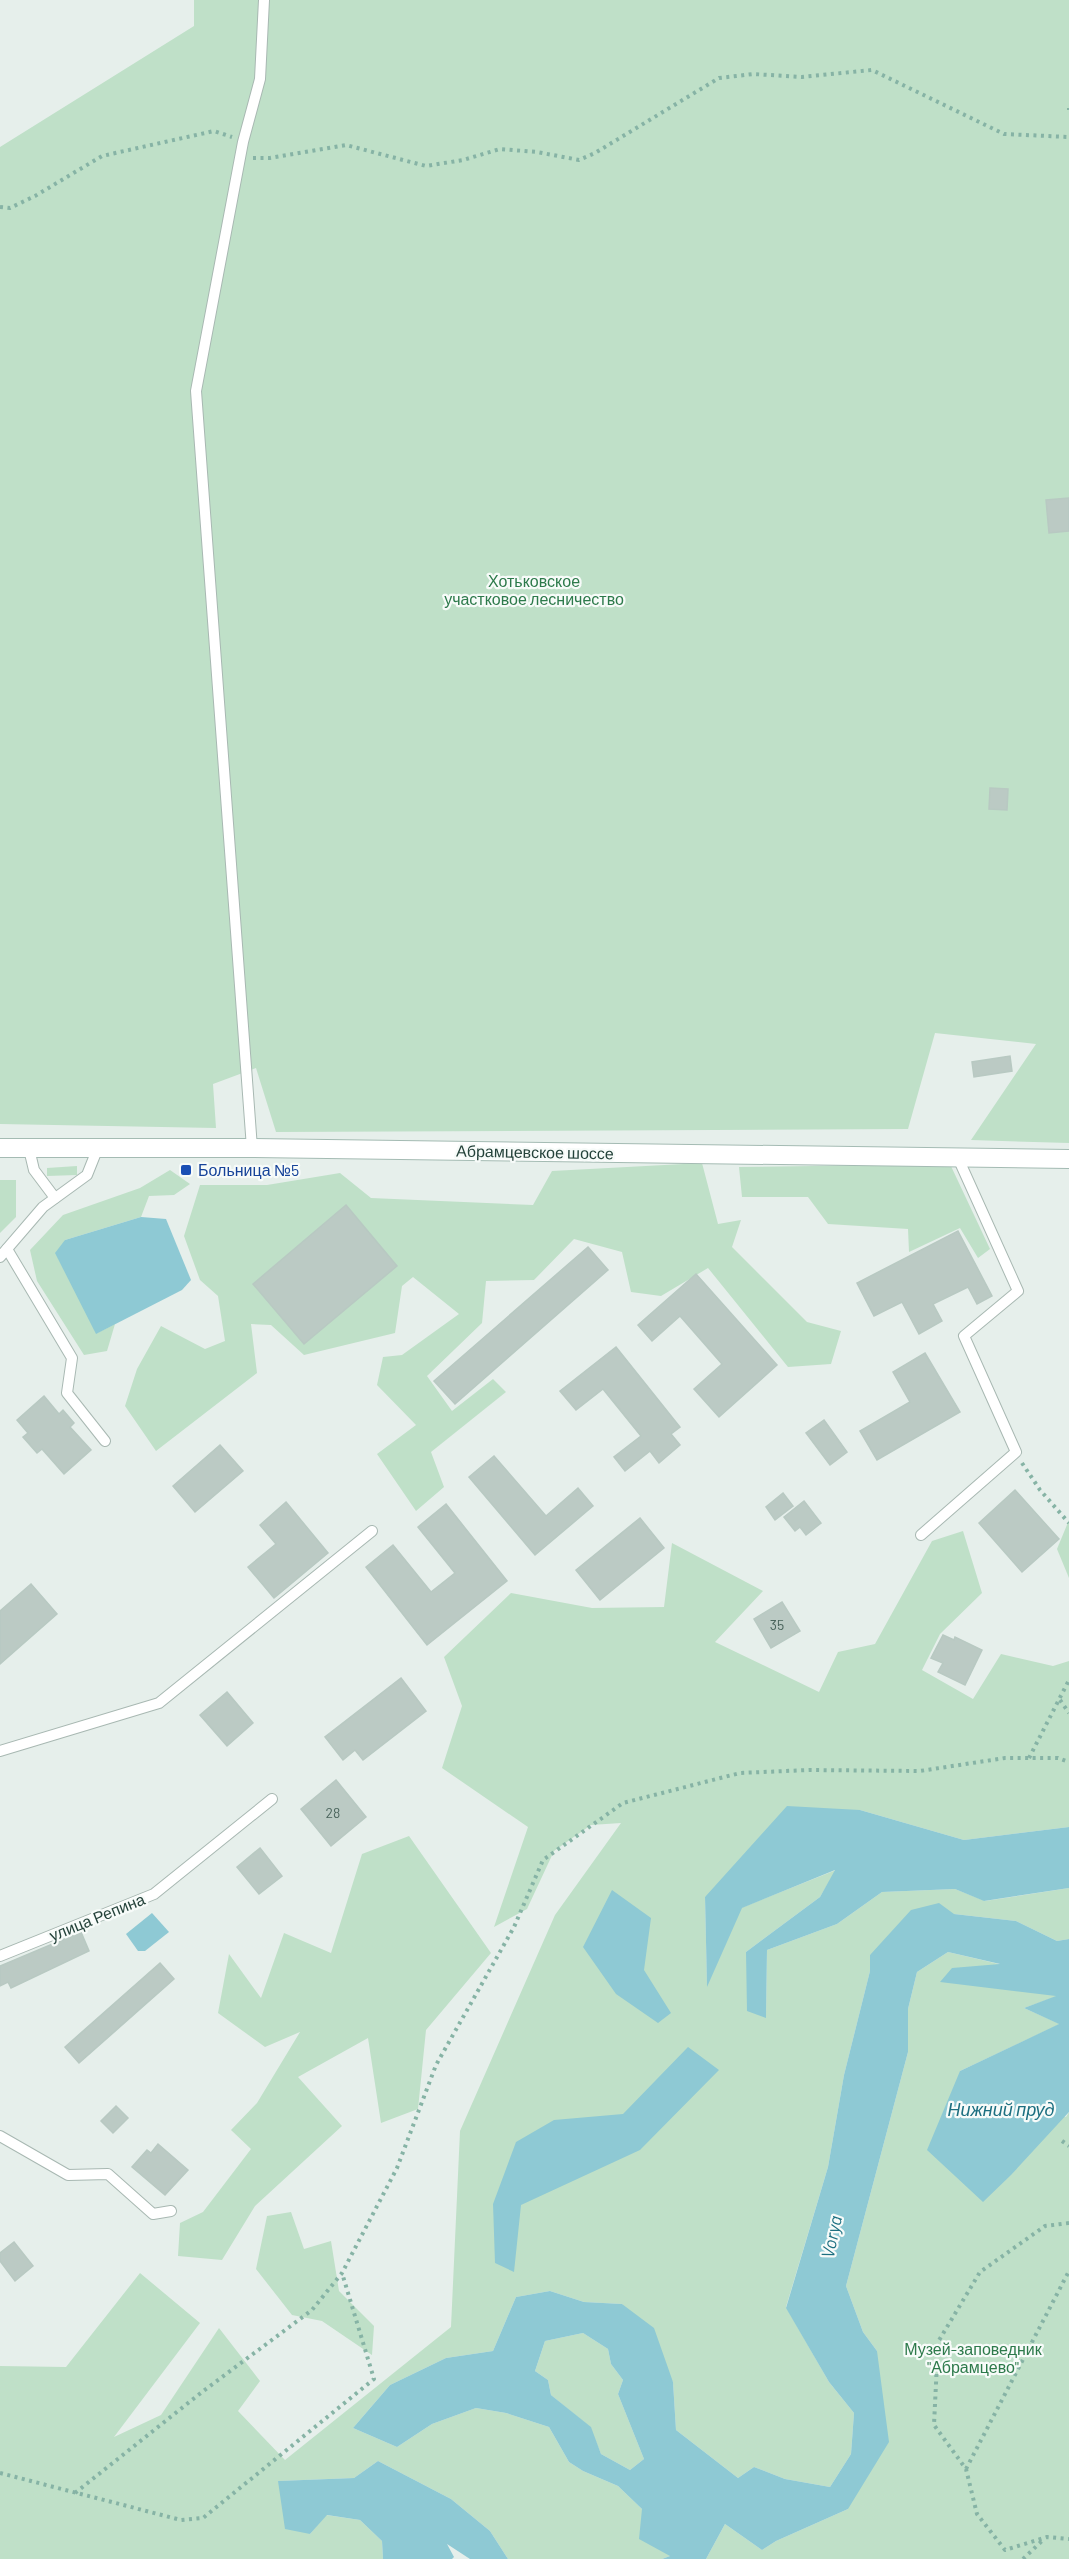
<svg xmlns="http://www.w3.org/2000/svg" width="1069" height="2559" viewBox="0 0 1069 2559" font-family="Barlow,sans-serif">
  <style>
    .green { fill: #bfe0c8 }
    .water { fill: #8ec9d4; fill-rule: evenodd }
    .building { fill: #bbcac4; stroke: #b8c9c2; stroke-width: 1.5 }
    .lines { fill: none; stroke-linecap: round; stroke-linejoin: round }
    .lane-casing { stroke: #a8b8b2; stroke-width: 12 }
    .secondary-casing { stroke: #a4bbb3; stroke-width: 20 }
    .path { stroke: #86b3a5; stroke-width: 4; stroke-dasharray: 3 4.5; stroke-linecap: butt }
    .lane { stroke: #fff; stroke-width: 10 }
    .secondary { stroke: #fff; stroke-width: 18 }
    .transit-dot { fill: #1a4fb4; stroke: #f7fbf9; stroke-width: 2 }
    .labels { text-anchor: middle; stroke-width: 4.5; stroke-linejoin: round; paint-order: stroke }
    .number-label { font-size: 14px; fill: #4a645c }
    .park-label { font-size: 16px; fill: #2d7a4b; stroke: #f7fbf9 }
    .street-label { font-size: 16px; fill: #24423a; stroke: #f7fbf9 }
    .transit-label { font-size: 16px; fill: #164399; stroke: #f7fbf9; text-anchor: start }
    .water-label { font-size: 18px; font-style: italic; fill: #1c6f80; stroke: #f7fbf9 }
  </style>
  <rect width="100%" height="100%" fill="#e6efeb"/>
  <g class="green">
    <polygon points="194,0 1069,0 1069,1143 971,1140 1036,1044 935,1033 908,1129 276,1132 256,1068 213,1084 216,1128 0,1124 0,147 194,26"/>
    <polygon points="702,1163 718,1224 741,1220 732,1247 807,1322 841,1331 831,1364 788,1367 708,1268 661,1296 631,1292 622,1252 574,1239 534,1280 486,1281 482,1323 427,1376 452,1411 493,1379 506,1392 431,1452 444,1487 416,1511 377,1454 416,1425 377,1385 383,1357 402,1355 459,1314 413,1277 402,1286 395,1333 304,1355 271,1325 251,1324 257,1373 156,1451 125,1406 137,1369 161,1326 205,1349 225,1341 218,1296 200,1280 184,1236 200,1185 267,1185 340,1173 371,1198 533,1205 552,1171"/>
    <polygon points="950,1164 990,1249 978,1258 960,1228 909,1252 908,1229 828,1224 808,1197 742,1197 739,1167"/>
    <polygon points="77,1166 77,1175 47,1176 47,1168"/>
    <polygon points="170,1170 190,1184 174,1195 149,1196 141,1217 65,1240 97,1333 115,1324 107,1351 84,1355 37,1281 30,1250 63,1215 140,1188"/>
    <polygon points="0,1180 16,1180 16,1217 0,1233"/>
    <polygon points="1069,1520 1069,1578 1057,1549"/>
    <polygon points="963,1531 982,1593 940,1634 922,1670 973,1699 1001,1654 1053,1666 1069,1661 1069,1827 964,1840 860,1810 705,1897 707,1985 741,1908 836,1870 820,1897 746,1952 766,2017 767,1950 837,1924 882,1892 955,1889 985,1901 1069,1888 1069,1939 1057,1941 1016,1921 954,1914 870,1955 870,1971 844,2075 828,2167 786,2307 829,2382 854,2413 851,2454 830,2487 785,2479 754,2467 738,2478 676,2430 673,2382 622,2304 584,2302 550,2291 516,2297 493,2351 446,2358 390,2385 353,2428 397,2447 432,2424 476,2408 506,2413 549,2427 569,2462 583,2471 618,2486 642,2509 670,2556 662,2559 508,2559 490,2531 451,2499 378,2461 354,2478 278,2481 310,2534 326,2515 360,2520 382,2541 383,2559 0,2559 0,2366 66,2367 140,2273 200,2323 114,2437 161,2415 219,2328 260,2381 238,2411 285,2460 451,2327 460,2131 555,1915 621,1823 591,1825 554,1851 527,1909 494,1927 528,1827 442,1768 462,1706 444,1657 511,1593 592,1608 664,1607 672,1543 763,1591 715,1642 819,1692 838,1652 875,1644 932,1541"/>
    <polygon points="409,1836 491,1953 426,2030 418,2109 381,2123 368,2038 298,2077 342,2126 255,2206 222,2260 178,2256 180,2223 203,2212 251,2149 231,2130 257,2103 300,2032 265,2047 218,2013 229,1954 261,1998 284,1933 331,1953 362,1854"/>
    <polygon points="948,1952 1003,1965 1058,1996 1024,2008 1060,2024 960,2071 1066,2117 1069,2112 1069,2559 706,2559 725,2524 762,2550 776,2541 848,2509 877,2351 863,2332 846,2286 908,2052 908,2009 917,1972"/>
    <polygon points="291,2212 304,2249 331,2241 339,2291 374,2326 372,2355 322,2321 292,2315 256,2269 267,2216"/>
    <polygon points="583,2333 608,2349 611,2364 623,2380 618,2394 644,2459 630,2470 601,2454 590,2427 551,2395 548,2380 535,2371 545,2341"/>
  </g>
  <g class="water">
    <polygon points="141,1217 166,1219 191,1280 182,1290 96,1334 55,1253 65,1240"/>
    <polygon points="787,1806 860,1810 964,1840 1069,1827 1069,1888 984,1901 955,1889 882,1892 837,1924 767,1950 766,2018 747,2011 746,1952 820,1897 835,1870 742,1908 707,1987 705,1897"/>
    <polygon points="612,1890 651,1918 644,1970 671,2013 658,2023 616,1994 583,1947"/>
    <path d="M939 1903 954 1914 1016 1921 1057 1941 1069 1939V2112L1011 2175 983 2202 927 2150 960 2071 1059 2024 1024 2008 1056 1996 940 1982 952 1968 1000 1964 948 1952 917 1972 908 2009V2052L846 2286 863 2332 877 2351 889 2442 848 2509 776 2541 762 2550 725 2524 706 2559H662L670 2556 639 2539 642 2509 618 2486 583 2471 569 2462 549 2427 506 2413 476 2408 432 2424 397 2447 353 2428 390 2385 446 2358 493 2351 516 2297 550 2291 584 2302 622 2304 654 2328 673 2382 676 2430 738 2478 754 2467 785 2479 830 2487 851 2454 854 2413 829 2382 786 2308 828 2167 844 2075 870 1971V1955L911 1910ZM583 2333 608 2349 611 2364 623 2380 618 2394 644 2459 630 2470 601 2454 591 2427 551 2395 548 2380 535 2371 545 2341Z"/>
    <polygon points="152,1913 169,1932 145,1951 138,1951 126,1934"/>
    <polygon points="688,2047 719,2070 640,2150 521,2205 514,2272 495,2263 493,2204 516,2142 554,2120 623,2114"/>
    <polygon points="378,2461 451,2499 490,2531 508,2559 470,2559 447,2544 454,2557 452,2559 383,2559 382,2541 360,2520 327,2515 310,2534 285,2529 278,2481 354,2478"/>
  </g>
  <g class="building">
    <polygon points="1069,498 1069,531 1049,533 1046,500"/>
    <polygon points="990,788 1008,789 1007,810 989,809"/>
    <polygon points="1010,1056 1012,1071 974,1077 972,1062"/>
    <polygon points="346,1205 397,1266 304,1344 253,1284"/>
    <polygon points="958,1231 992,1296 977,1304 968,1287 933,1304 942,1321 919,1334 902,1302 874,1316 857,1283"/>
    <polygon points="588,1247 608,1270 455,1404 434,1381"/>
    <polygon points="696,1274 777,1365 719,1417 694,1389 722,1364 680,1316 652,1341 638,1325"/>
    <polygon points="616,1347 680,1427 671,1434 680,1445 659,1463 650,1451 625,1471 614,1457 641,1436 603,1389 576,1410 560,1391"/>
    <polygon points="925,1353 960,1412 877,1460 860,1431 910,1402 893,1372"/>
    <polygon points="44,1396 59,1414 63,1410 74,1423 70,1427 91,1450 64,1474 42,1449 37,1453 23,1437 28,1433 17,1420"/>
    <polygon points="824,1420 847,1452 830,1465 806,1433"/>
    <polygon points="220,1445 243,1471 195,1512 173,1486"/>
    <polygon points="494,1456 546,1516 578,1488 593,1506 535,1555 469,1477"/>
    <polygon points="1015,1490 1059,1539 1022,1572 979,1523"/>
    <polygon points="783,1493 793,1506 775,1520 766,1507"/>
    <polygon points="804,1501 821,1523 806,1535 800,1527 795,1531 784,1517"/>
    <polygon points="286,1502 328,1553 274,1598 248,1567 276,1544 260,1525"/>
    <polygon points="446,1504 507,1581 427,1645 366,1567 393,1545 431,1592 455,1573 418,1527"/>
    <polygon points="640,1518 664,1548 600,1600 576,1570"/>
    <polygon points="31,1584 57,1614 0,1664 0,1611"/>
    <polygon points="782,1602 800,1631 771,1648 754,1619"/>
    <polygon points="943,1635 954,1640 955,1637 982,1650 965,1685 938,1672 943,1663 931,1658"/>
    <polygon points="401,1678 426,1711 363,1760 355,1750 343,1760 325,1737"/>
    <polygon points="227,1692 253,1723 227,1746 200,1715"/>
    <polygon points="336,1780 366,1817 331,1846 301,1809"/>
    <polygon points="260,1848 282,1876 259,1894 237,1867"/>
    <polygon points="81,1932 89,1951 11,1988 8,1982 0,1986 0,1966"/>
    <polygon points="160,1963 174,1979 79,2063 65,2047"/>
    <polygon points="116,2106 128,2118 113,2133 101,2121"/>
    <polygon points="158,2144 188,2170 165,2195 132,2167 147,2150 151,2153"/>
    <polygon points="14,2242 33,2266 15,2281 0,2261 0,2253"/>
  </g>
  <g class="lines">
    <defs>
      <g id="lane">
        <polyline points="252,1148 196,391 243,142 260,79 264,0"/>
        <polyline points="29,1149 34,1170 55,1198"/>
        <polyline points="7,1249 72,1358 67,1393 105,1441"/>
        <polyline points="0,1257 43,1207 87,1175 97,1150"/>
        <polyline points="921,1535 1016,1452 964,1336 1018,1291 958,1158"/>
        <polyline points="0,1751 159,1703 372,1531"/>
        <polyline points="0,1956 154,1894 272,1799"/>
        <polyline points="0,2136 68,2175 108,2174 153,2214 171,2211"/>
      </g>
      <polyline id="secondary" points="0,1148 252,1148 1069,1159"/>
    </defs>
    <use href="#lane" class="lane-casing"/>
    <use href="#secondary" class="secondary-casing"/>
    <g class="path">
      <polyline points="1069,108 1069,110"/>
      <polyline points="253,158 270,158 346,145 426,166 463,160 500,149 537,152 579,160 595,153 719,78 753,74 802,77 872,70 1004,134 1069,137"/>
      <polyline points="0,207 10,208 35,196 102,156 214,131 232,137"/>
      <polyline points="1022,1463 1040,1490 1069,1523"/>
      <polyline points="1060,1700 1069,1713"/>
      <polyline points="1029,1758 1069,1680"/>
      <polyline points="1062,2141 1069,2146"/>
      <polyline points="1069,2223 1045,2226 980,2272 938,2342 934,2425 966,2469 977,2514 1005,2550 1047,2537 1069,2539"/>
      <polyline points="966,2469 1069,2271"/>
      <polyline points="0,2473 181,2520 203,2518 374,2379 342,2273"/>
      <polyline points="75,2493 202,2392 312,2310 342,2273 397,2168 436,2065 514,1927 543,1860 623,1803 740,1773 809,1770 920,1771 1005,1758 1058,1758 1069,1762"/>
      <polyline points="1023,2559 1044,2539"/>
    </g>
    <use href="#lane" class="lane"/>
    <use href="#secondary" class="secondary"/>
  </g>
  <rect class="transit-dot" x="180" y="1164" width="12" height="12" rx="3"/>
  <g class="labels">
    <g class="number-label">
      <text x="777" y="1630">35</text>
      <text x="333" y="1818">28</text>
    </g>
    <g class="park-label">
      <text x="534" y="587">Хотьковское<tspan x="534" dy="18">участковое лесничество</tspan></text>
      <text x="973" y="2355">Музей-заповедник<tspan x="973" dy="18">"Абрамцево"</tspan></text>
    </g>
    <g class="street-label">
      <text transform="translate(535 1152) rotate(1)" y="6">Абрамцевское шоссе</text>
      <text transform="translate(97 1917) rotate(-22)" y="6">улица Репина</text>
    </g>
    <g class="transit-label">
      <text x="198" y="1176">Больница №5</text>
    </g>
    <g class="water-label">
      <text x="1001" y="2116">Нижний пруд</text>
      <text transform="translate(832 2237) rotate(-78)" y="6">Vorya</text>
    </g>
  </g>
</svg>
